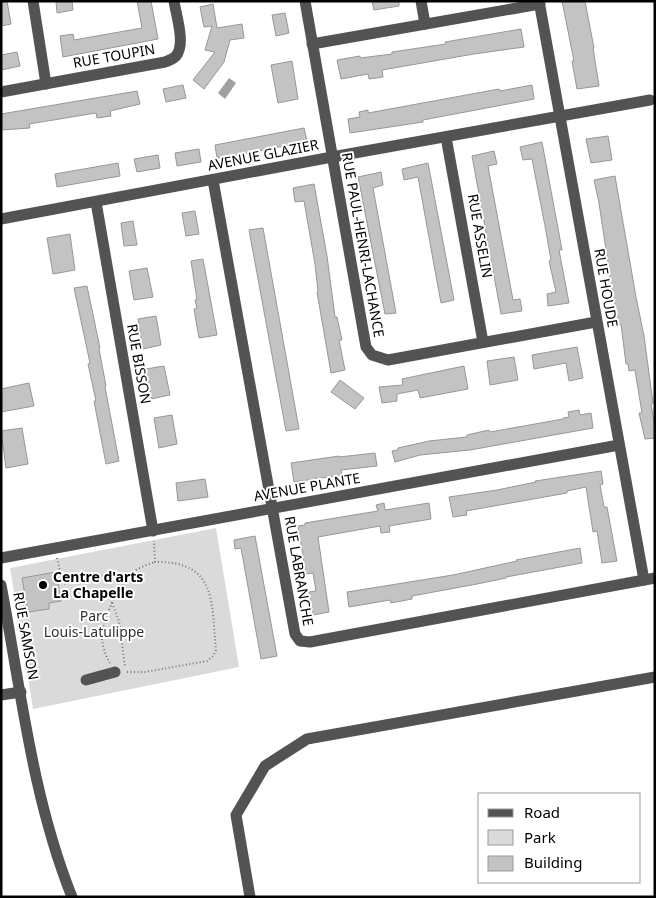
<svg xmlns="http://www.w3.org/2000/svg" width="656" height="898" viewBox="0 0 656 898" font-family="'Noto Sans',sans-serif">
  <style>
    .green { fill: #dadada }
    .water { fill: #a1a1a1 }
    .building { fill: #c3c3c3; stroke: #979797 }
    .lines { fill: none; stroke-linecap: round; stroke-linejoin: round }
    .path { stroke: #757575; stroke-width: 2; stroke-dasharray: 1 2.5; stroke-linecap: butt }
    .minor { stroke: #535353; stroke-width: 11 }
    .poi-dot { fill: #000; stroke: #fff; stroke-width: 2 }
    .labels { text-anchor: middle; stroke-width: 4; stroke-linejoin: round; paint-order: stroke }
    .street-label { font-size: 14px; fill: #000; stroke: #fff }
    .poi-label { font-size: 14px; font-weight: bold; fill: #000; stroke: #fff; text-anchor: start }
    .park-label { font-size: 14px; fill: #313131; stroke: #fff }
  </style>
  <rect width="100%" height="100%" fill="#fff"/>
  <polygon class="green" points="216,528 239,667 33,709 10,568"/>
  <polygon class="water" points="229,78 236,83 225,99 218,93"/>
  <g class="building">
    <polygon points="1,1 7,1 11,24 1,26"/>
    <polygon points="56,1 72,1 73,10 57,13"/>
    <polygon points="137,1 151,1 158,39 63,57 60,36 73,34 74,40 142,28"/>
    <polygon points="372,1 399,1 399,6 374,10"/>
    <polygon points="562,1 585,1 594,48 593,48 599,86 577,89 572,61 574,61"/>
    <polygon points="213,4 217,28 242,24 244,38 230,40 224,62 204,89 193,80 215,52 205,50 212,26 204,27 200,7"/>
    <polygon points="285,13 289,33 276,36 272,15"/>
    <polygon points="521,29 524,47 474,54 382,70 383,77 369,79 368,74 341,79 337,60 360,56 360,58 392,54 392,52 446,44 445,42"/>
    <polygon points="17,52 20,66 1,70 1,55"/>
    <polygon points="292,61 298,99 278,103 271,65"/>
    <polygon points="183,85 186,98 166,102 163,89"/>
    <polygon points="532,85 534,99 423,120 423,122 350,133 348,119 360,117 359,112 368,110 368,113 499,89 500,91"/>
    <polygon points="137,91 140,104 110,111 111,116 97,118 96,113 29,124 30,128 1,130 1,114"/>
    <polygon points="304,128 307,141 255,152 217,158 215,145"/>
    <polygon points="608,136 612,160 591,163 586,139"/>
    <polygon points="542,142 562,250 559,250 569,303 548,306 547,294 556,292 549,261 551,260 545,226 532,159 523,160 520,147"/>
    <polygon points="199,149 201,162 177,166 175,153"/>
    <polygon points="494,151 497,164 488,166 513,300 520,299 522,311 501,314 472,156"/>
    <polygon points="158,155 160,168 137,172 134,159"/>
    <polygon points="118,163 120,176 57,187 55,174"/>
    <polygon points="428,163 454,300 441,303 418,177 404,180 402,169"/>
    <polygon points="381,172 383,185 373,188 396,313 385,314 358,177"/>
    <polygon points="615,176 636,297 644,336 653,403 651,404 655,427 655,438 645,439 639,413 642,413 635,370 629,371 628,364 626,364 621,324 619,325 612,290 599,203 594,180"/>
    <polygon points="314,184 327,256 335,317 337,317 342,340 339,340 345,370 331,373 317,292 318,291 315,264 304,201 295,202 293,188"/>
    <polygon points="195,211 199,234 186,236 182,213"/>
    <polygon points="133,221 137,245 124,246 121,223"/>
    <polygon points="263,228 299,429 286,431 249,230"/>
    <polygon points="70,234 75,270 53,274 47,238"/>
    <polygon points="203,259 217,335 199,338 194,309 197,308 195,300 197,300 191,261"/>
    <polygon points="147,268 153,297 134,300 129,271"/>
    <polygon points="87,286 100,348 99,349 106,386 105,387 119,461 106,464 94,401 96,401 88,364 90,363 74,288"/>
    <polygon points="156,316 161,345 143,349 138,319"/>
    <polygon points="577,347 583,378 569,381 566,363 534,369 532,355"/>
    <polygon points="514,357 518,380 490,385 487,361"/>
    <polygon points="164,366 170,395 151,399 146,369"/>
    <polygon points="464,366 468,389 420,398 418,390 397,394 397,401 382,403 379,387 403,385 402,379"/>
    <polygon points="340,380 364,398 355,409 331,392"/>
    <polygon points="29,383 34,406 1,412 1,389"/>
    <polygon points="579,410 580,415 591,413 593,428 470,450 420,455 395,462 392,451 398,450 398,448 429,441 467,437 467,435 489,430 490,432 563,419 563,418 569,417 568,412"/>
    <polygon points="172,415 177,444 159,448 154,418"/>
    <polygon points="22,428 28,464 6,468 1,431"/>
    <polygon points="375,453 377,466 341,470 342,475 294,482 291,463 339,456 339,457"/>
    <polygon points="601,471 603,484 600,485 604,507 607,507 617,561 602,563 597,531 593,532 586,487 567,491 567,493 466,511 467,515 453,517 449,497 497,490 536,482 535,481"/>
    <polygon points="205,479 208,497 178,501 176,483"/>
    <polygon points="384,503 385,510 429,503 431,519 389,526 390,532 381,533 380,526 318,537 329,612 313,615 309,592 316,591 313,573 306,574 298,526 305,525 305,523 378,511 376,505"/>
    <polygon points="255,536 277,656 261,659 241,548 235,549 234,540"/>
    <polygon points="580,548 582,563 506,577 506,578 477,584 412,596 412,599 391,603 390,600 349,607 347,592 453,575 517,561 516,560"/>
    <polygon points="56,572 61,601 49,603 49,609 28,612 22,578"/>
  </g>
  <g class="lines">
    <g class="path">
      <polyline points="57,558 63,584 106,575 120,584"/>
      <polyline points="112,603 119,621 125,667"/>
      <path d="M110 663C105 655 101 642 102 633 103 622 119 583 127 576 135 569 146 565 155 562"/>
      <path d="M127 672H145L207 661 213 656 216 650C211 603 218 561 155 562L154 541"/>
    </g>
    <g class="minor">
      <polyline points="33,1 46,84"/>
      <polyline points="305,1 366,347 372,355 388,360 596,322"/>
      <polyline points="421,1 425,24"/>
      <polyline points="539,1 644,580"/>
      <polyline points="312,44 540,4"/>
      <path d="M1 92 165 62C168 61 173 59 176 56 186 44 176 15 174 1"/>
      <polyline points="446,137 483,342"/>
      <polyline points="213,180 295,634 300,641 310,642 655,578"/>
      <polyline points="96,202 153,531"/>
      <polyline points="1,219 332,157 650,100"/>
      <polyline points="1,558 619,445"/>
      <path d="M1 585C21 690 32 797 72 897"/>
      <polyline points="86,680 115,672"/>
      <polyline points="1,695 21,692"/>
      <polyline points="250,897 236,815 265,766 307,739 655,677"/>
    </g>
  </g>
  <circle class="poi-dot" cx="43" cy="585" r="5"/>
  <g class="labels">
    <g class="street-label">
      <text transform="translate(114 56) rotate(-10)" y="5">RUE TOUPIN</text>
      <text transform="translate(263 155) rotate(-11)" y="5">AVENUE GLAZIER</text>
      <text transform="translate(480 236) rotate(80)" y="5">RUE ASSELIN</text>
      <text transform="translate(363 245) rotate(80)" y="5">RUE PAUL-HENRI-LACHANCE</text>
      <text transform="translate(606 288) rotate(80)" y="5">RUE HOUDE</text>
      <text transform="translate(139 364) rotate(80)" y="5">RUE BISSON</text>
      <text transform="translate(307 487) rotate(-10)" y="5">AVENUE PLANTE</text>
      <text transform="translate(299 571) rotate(80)" y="5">RUE LABRANCHE</text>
      <text transform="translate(26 636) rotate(80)" y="5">RUE SAMSON</text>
    </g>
    <g class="poi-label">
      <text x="53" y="582">Centre d'arts<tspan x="53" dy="16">La Chapelle</tspan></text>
    </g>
    <g class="park-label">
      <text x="94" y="621">Parc<tspan x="94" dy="16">Louis-Latulippe</tspan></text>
    </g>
  </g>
  <rect width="656" height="898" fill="none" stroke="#000000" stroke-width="5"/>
  <rect x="478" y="793" width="162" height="90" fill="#ffffff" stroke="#999999"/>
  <rect x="488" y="809" width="25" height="8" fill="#535353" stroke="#999999"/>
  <text x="524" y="818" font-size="15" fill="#000000">Road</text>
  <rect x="488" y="830" width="25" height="15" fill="#dadada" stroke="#999999"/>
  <text x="524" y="843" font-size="15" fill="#000000">Park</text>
  <rect x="488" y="856" width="25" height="15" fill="#c3c3c3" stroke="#999999"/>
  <text x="524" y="868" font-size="15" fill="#000000">Building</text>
</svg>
